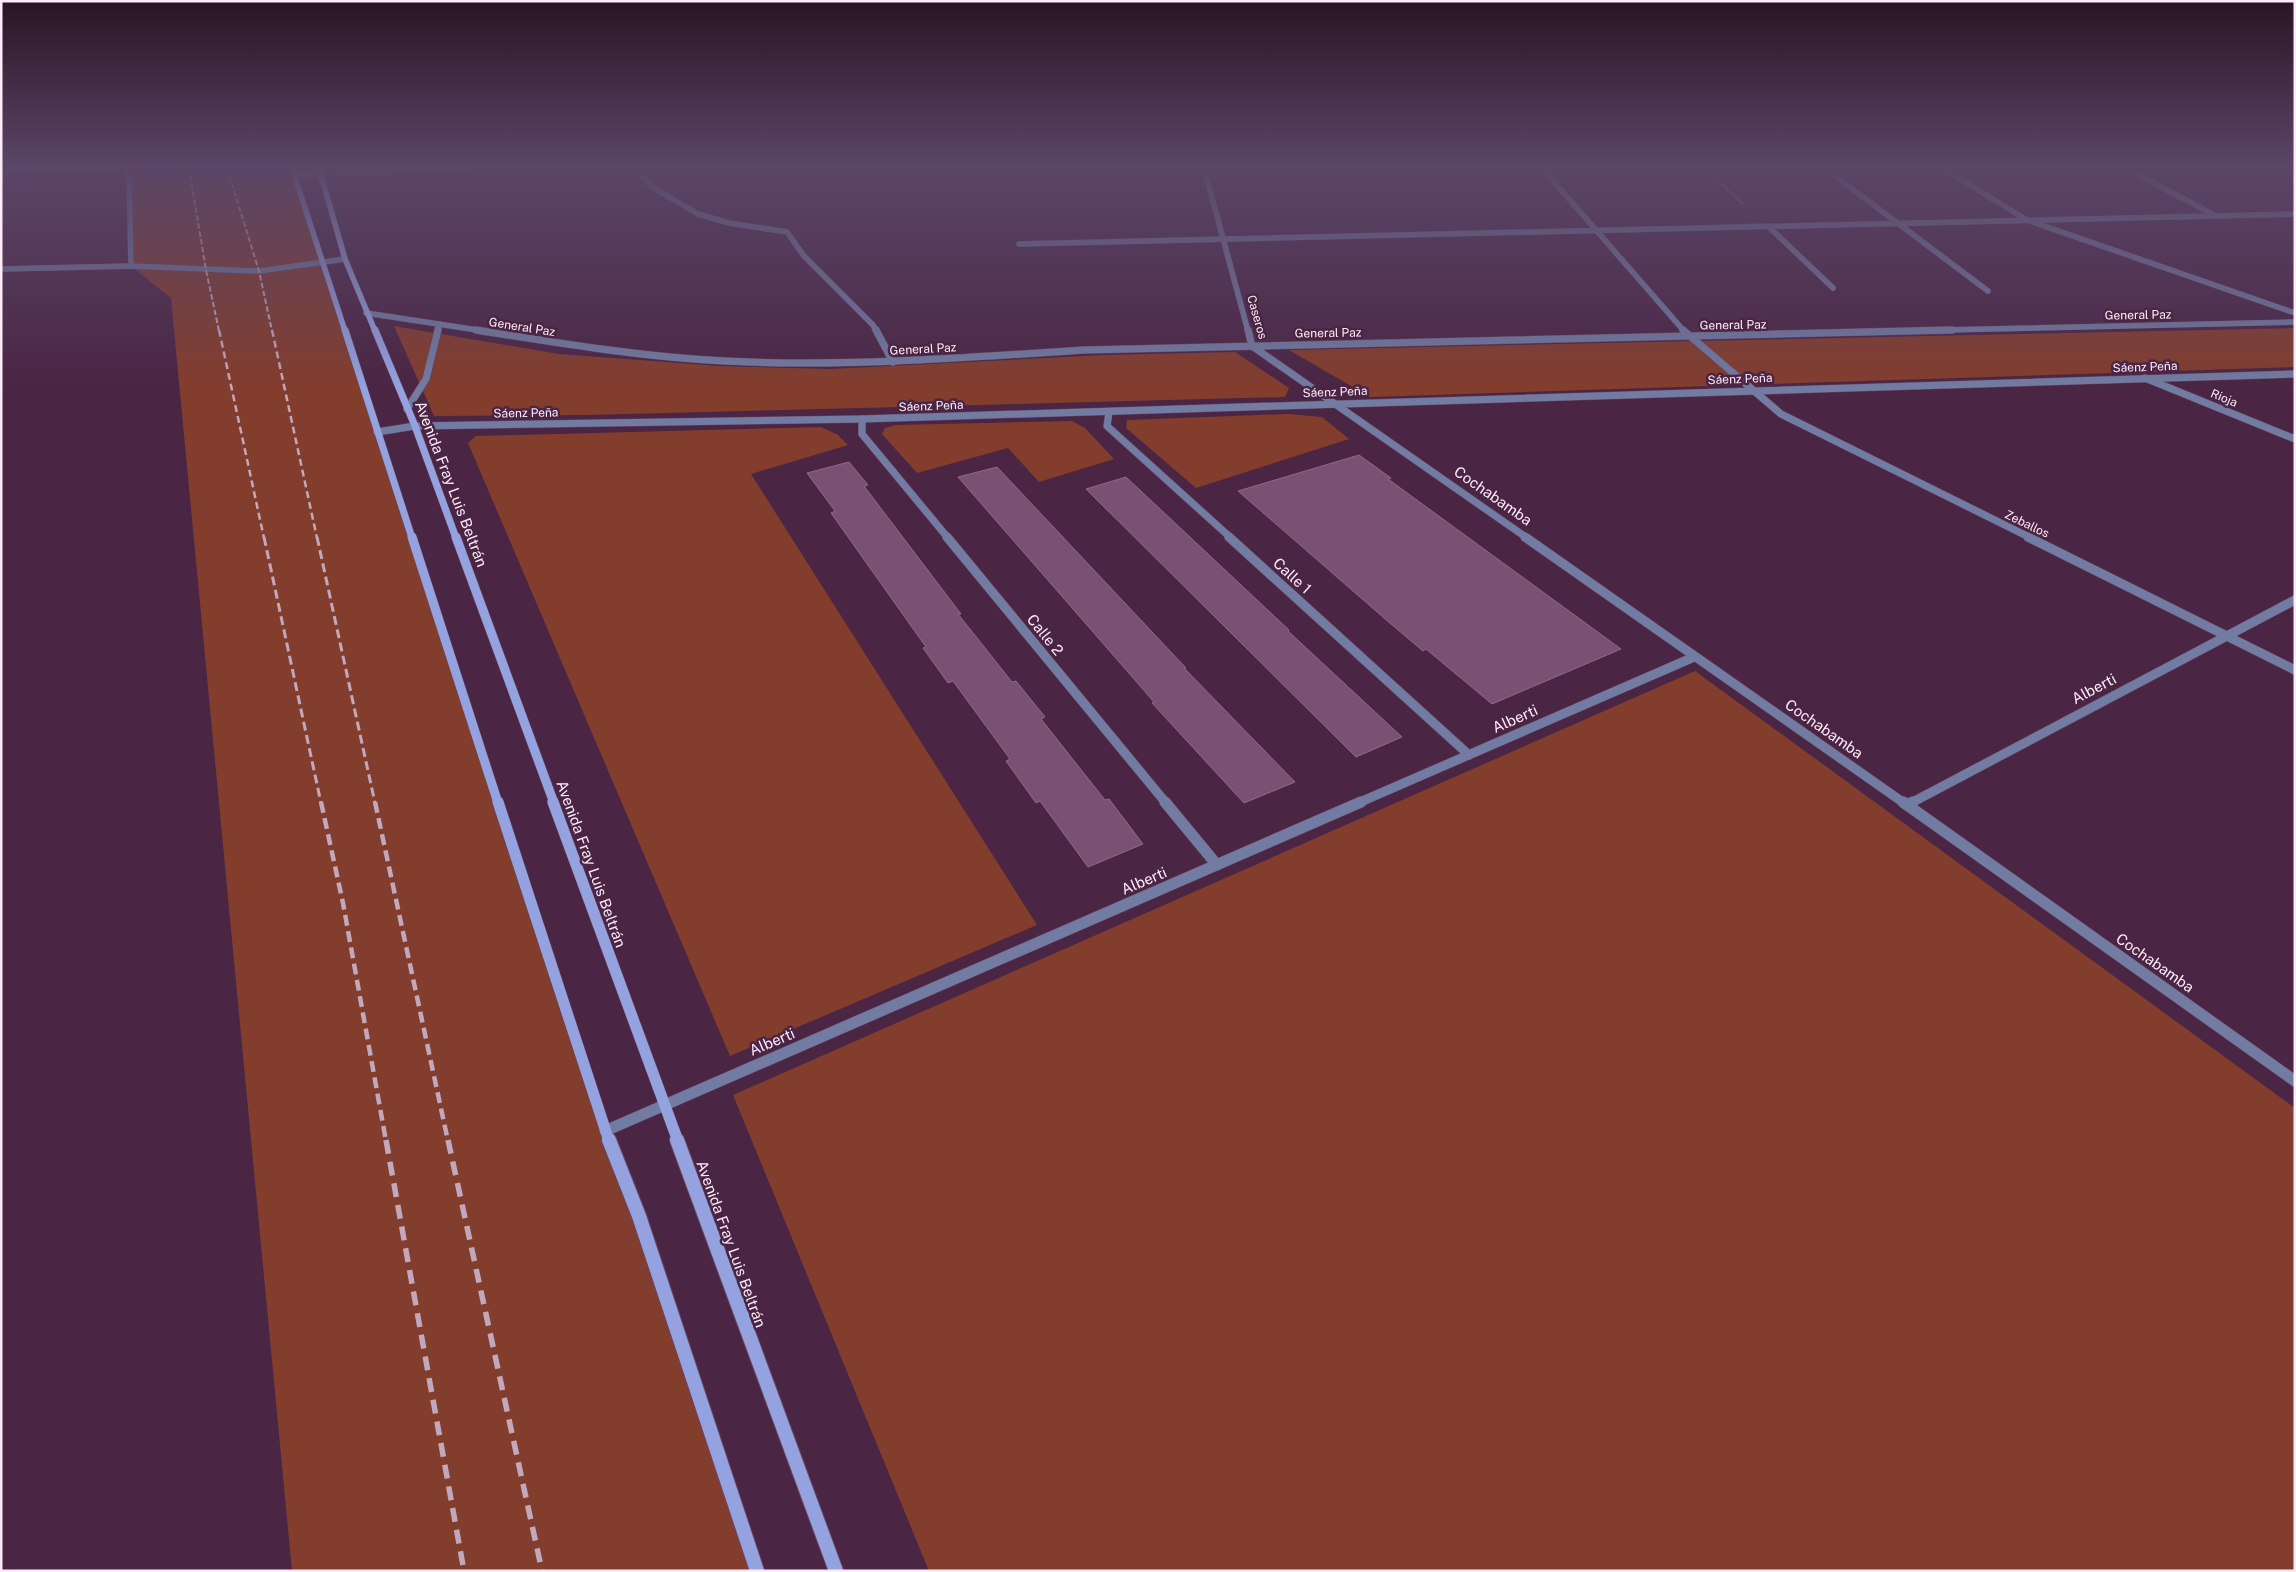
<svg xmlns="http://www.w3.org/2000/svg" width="2296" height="1572" viewBox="0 0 2296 1572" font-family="'Public Sans',sans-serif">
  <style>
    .green { fill: #833d2d }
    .building { fill: #7a5172; stroke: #93688a }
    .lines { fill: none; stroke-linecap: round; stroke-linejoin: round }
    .service-far1-casing { stroke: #674561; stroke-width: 6 }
    .service-casing { stroke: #674561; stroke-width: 8 }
    .minor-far3-casing { stroke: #674561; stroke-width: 6 }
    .minor-far2-casing { stroke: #674561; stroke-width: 8 }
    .minor-far1-casing { stroke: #674561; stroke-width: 10 }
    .minor-casing { stroke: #674561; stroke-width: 12 }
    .tertiary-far1-casing { stroke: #674561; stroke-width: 6 }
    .tertiary-casing { stroke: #674561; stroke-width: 8 }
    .secondary-far4-casing { stroke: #674561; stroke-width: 6 }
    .secondary-far3-casing { stroke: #674561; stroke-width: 8 }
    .secondary-far2-casing { stroke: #674561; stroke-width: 10 }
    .secondary-far1-casing { stroke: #674561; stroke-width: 12 }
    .secondary-casing { stroke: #674561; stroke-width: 16 }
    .path { stroke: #9a7c94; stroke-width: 2; stroke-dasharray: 2 1; stroke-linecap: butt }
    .service-far1 { stroke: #727ba1; stroke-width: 5.5 }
    .service { stroke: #727ba1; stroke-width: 7 }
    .minor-far3 { stroke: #727ba1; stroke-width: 5.5 }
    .minor-far2 { stroke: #727ba1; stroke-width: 7 }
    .minor-far1 { stroke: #727ba1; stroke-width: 9 }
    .minor { stroke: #727ba1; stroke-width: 11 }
    .tertiary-far1 { stroke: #727ba1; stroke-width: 5.5 }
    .tertiary { stroke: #727ba1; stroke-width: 7 }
    .secondary-far4 { stroke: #94a2df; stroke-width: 5.5 }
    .secondary-far3 { stroke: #94a2df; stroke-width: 7 }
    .secondary-far2 { stroke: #94a2df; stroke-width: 9 }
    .secondary-far1 { stroke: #94a2df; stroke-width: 11 }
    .secondary { stroke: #94a2df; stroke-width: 14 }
    .rail-far4 { stroke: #c2a8bd; stroke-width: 2; stroke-dasharray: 5.5 2.5; stroke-linecap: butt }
    .rail-far3 { stroke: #c2a8bd; stroke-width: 2.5; stroke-dasharray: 7 4; stroke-linecap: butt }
    .rail-far2 { stroke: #c2a8bd; stroke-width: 3; stroke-dasharray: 9 4.5; stroke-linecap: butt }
    .rail-far1 { stroke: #c2a8bd; stroke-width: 4.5; stroke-dasharray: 11 5.5; stroke-linecap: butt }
    .rail { stroke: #c2a8bd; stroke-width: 5.5; stroke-dasharray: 14 8; stroke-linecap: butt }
    .labels { text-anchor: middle; stroke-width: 5; stroke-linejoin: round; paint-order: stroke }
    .far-street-label { font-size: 12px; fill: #feeaf9; stroke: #4a2544 }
    .street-label { font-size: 15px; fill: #feeaf9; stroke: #4a2544 }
  </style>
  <rect width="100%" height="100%" fill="#4a2544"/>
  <g class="green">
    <polygon points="129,168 292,168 757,1571 292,1571 171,298 131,266"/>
    <polygon points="394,326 559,354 720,366 831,369 1103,355 1235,352 1289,388 1285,397 587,415 434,416"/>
    <polygon points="2295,328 2295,367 1370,397 1289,350"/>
    <polygon points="1288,414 1322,417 1349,439 1196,488 1126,428 1127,420"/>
    <polygon points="1072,421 1085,428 1114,459 1039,482 1008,448 917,473 882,434 885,428 896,425"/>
    <polygon points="821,427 838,435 848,445 751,474 1037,925 730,1056 468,443 476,436"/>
    <polygon points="1695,671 2295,1108 2295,1571 929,1571 733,1095"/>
  </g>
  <g class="building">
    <polygon points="1359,455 1391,478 1388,479 1621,649 1492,704 1426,649 1423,651 1384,618 1238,491"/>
    <polygon points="849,462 868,485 864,486 961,614 958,614 1012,682 1016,681 1045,717 1041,719 1105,800 1109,799 1143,844 1088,867 1040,801 1036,803 1006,761 1010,759 953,681 948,683 923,648 926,647 831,513 835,511 807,473"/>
    <polygon points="997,467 1186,668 1184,668 1295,782 1244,803 1152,703 1154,702 958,477"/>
    <polygon points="1126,477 1289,630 1288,631 1402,737 1356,757 1086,489"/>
  </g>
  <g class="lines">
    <defs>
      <g id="service-far1">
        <polyline points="638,168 652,187 698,214 729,223 787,232 804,256 873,325 876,331"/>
        <polyline points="437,331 439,324"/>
      </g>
      <g id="service">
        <polyline points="876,330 893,362"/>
        <polyline points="407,409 426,379 438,330"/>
      </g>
      <g id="minor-far3">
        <polyline points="129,168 131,266"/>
        <polyline points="1204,168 1248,331"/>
        <polyline points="1542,168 1684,331"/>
        <polyline points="1942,168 2027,220 2295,313"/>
        <polyline points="2126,168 2214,215"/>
        <polyline points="1,170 118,168"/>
        <polyline points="294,176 320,172 470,168"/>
        <polyline points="1835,176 1988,291"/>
        <polyline points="1768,226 1833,288"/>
        <polyline points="1019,244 2295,214"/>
        <polyline points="1,269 131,266 259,271 345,259"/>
      </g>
      <g id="minor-far2">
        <polyline points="1248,330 1252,346 1527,538"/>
        <polyline points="1683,330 1781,414 2031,538"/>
        <polyline points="2145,378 2295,439"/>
        <polyline points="1109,412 1107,426 1231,538"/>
        <polyline points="862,419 862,434 948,538"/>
      </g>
      <g id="minor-far1">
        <polyline points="947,537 1166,803"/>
        <polyline points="1229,537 1469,755"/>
        <polyline points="1525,537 1904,803"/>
        <polyline points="2028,537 2295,670"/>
        <polyline points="1358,803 1694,657"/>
        <polyline points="1911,803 2295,600"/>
      </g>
      <g id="minor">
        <polyline points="1165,802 1217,865"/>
        <polyline points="1903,802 2295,1081"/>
        <polyline points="1907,805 1913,802"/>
        <polyline points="605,1131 1361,802"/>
      </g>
      <g id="tertiary-far1">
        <polyline points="366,313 484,331"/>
        <polyline points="1898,331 2295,322"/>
      </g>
      <g id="tertiary">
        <path d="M476 330C559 343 641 357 724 361 844 367 964 358 1084 350L1952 330"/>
        <polyline points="377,432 415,426 862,419 2295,374"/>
      </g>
      <g id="secondary-far4">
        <polyline points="292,168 345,331"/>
        <polyline points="319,168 345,259 375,331"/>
      </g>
      <g id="secondary-far3">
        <polyline points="345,330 412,538"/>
        <polyline points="375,330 415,426 456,538"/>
      </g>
      <g id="secondary-far2">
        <polyline points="412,537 498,803"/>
        <polyline points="456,537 554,803"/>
      </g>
      <g id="secondary-far1">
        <polyline points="498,802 609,1141"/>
        <polyline points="553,802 678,1141"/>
      </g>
      <g id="secondary">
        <polyline points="609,1140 639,1216 757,1571"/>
        <polyline points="677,1140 836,1571"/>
      </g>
    </defs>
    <use href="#service-far1" class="service-far1-casing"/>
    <use href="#service" class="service-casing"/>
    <use href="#minor-far3" class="minor-far3-casing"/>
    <use href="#minor-far2" class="minor-far2-casing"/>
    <use href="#minor-far1" class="minor-far1-casing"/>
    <use href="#minor" class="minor-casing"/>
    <use href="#tertiary-far1" class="tertiary-far1-casing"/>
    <use href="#tertiary" class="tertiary-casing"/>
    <use href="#secondary-far4" class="secondary-far4-casing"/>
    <use href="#secondary-far3" class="secondary-far3-casing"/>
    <use href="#secondary-far2" class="secondary-far2-casing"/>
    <use href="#secondary-far1" class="secondary-far1-casing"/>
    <use href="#secondary" class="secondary-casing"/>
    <polyline class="path" points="1718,181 1743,204"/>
    <use href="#service-far1" class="service-far1"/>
    <use href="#service" class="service"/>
    <use href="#minor-far3" class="minor-far3"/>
    <use href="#minor-far2" class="minor-far2"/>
    <use href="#minor-far1" class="minor-far1"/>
    <use href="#minor" class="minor"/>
    <use href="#tertiary-far1" class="tertiary-far1"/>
    <use href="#tertiary" class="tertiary"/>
    <use href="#secondary-far4" class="secondary-far4"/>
    <use href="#secondary-far3" class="secondary-far3"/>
    <use href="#secondary-far2" class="secondary-far2"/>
    <use href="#secondary-far1" class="secondary-far1"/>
    <use href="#secondary" class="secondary"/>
    <g class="rail-far4">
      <polyline points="189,168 206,270 219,331"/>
      <polyline points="227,168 259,271 272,331"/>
    </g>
    <g class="rail-far3">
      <polyline points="219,330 264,538"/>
      <polyline points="272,330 317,538"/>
    </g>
    <g class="rail-far2">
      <polyline points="264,537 321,803"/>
      <polyline points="317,537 375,803"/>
    </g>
    <g class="rail-far1">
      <polyline points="321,802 343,903 386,1141"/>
      <polyline points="375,802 448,1141"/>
    </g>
    <g class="rail">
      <polyline points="386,1140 464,1571"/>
      <polyline points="448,1140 542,1571"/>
    </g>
  </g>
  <linearGradient id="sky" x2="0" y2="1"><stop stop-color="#291425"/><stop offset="0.43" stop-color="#5a4667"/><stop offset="1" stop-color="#5a4667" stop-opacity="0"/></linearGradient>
  <rect width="2296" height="388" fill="url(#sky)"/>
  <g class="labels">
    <g class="far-street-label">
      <text transform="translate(2138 315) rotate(-1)" y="4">General Paz</text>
      <text transform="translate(1257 317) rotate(74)" y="4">Caseros</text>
      <text transform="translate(1733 325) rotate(-1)" y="4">General Paz</text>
      <text transform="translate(522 327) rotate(9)" y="4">General Paz</text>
      <text transform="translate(1328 333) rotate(-1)" y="4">General Paz</text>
      <text transform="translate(923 349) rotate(-3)" y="4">General Paz</text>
      <text transform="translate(2145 367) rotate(-2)" y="4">Sáenz Peña</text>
      <text transform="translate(1740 379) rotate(-2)" y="4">Sáenz Peña</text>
      <text transform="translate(1335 392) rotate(-2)" y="4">Sáenz Peña</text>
      <text transform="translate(2224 398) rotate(22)" y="4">Rioja</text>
      <text transform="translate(931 406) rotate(-2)" y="4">Sáenz Peña</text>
      <text transform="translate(526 413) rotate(-1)" y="4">Sáenz Peña</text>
      <text transform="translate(2027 524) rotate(26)" y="4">Zeballos</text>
    </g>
    <g class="street-label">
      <text transform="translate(451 484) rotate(69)" y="5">Avenida Fray Luis Beltrán</text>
      <text transform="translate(1493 496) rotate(35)" y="5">Cochabamba</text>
      <text transform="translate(1292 576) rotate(42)" y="5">Calle 1</text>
      <text transform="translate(1045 635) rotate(51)" y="5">Calle 2</text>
      <text transform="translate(2094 689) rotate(-28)" y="5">Alberti</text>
      <text transform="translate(1515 719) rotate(-24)" y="5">Alberti</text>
      <text transform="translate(1824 729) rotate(35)" y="5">Cochabamba</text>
      <text transform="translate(591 864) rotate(70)" y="5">Avenida Fray Luis Beltrán</text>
      <text transform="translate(1144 881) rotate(-23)" y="5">Alberti</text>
      <text transform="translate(2155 963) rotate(35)" y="5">Cochabamba</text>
      <text transform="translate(772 1042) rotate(-23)" y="5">Alberti</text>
      <text transform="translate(731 1244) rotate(70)" y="5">Avenida Fray Luis Beltrán</text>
    </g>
  </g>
  <rect width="2296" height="1572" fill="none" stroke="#feeaf9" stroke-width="5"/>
</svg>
